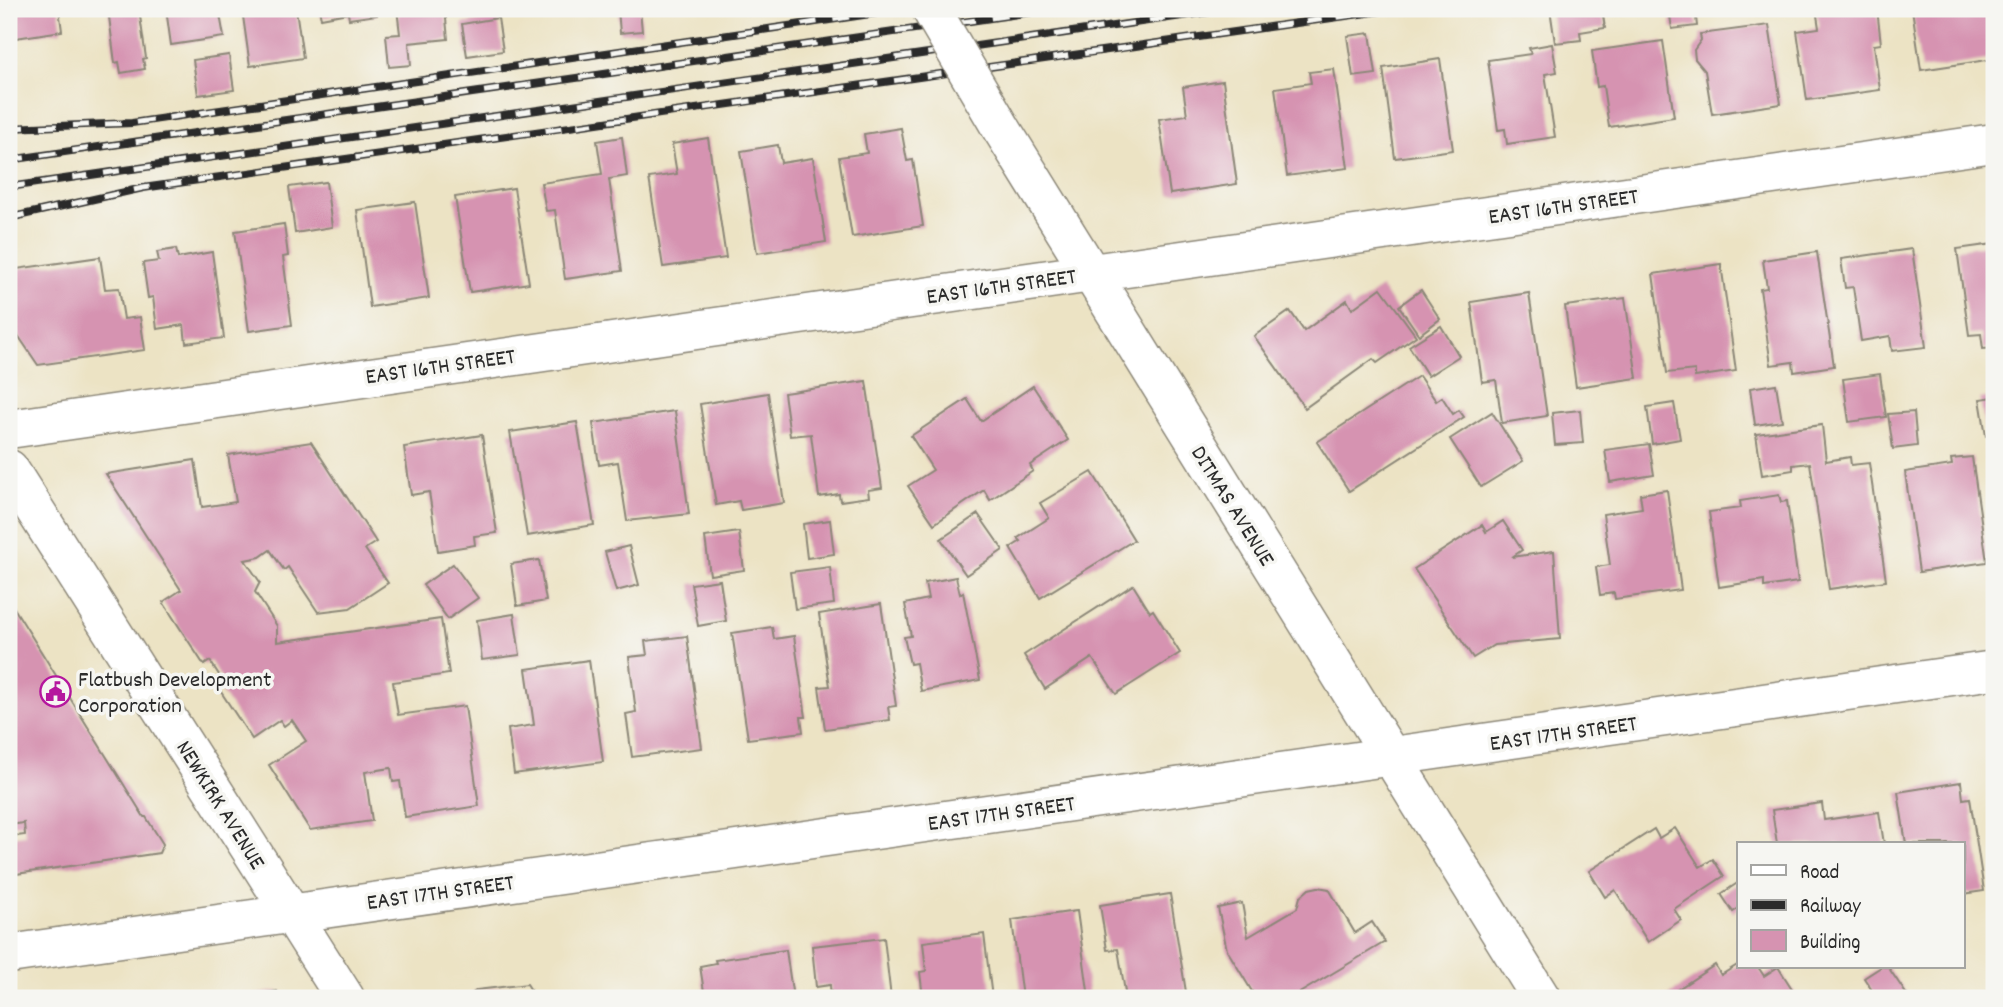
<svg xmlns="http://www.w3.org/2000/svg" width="2003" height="1007" viewBox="0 0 2003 1007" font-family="Dekko,sans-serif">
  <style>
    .building { fill: #d693b1 }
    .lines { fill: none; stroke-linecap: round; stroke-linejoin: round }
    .minor-casing { stroke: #8c8778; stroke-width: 41 }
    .minor { stroke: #fff; stroke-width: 38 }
    .rail-casing { stroke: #2b2b2b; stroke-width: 8 }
    .rail { stroke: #f6f6f2; stroke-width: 5; stroke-dasharray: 16; stroke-linecap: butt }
    .minor-bridge-casing { stroke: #8c8778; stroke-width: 41; stroke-linecap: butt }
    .minor-bridge { stroke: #fff; stroke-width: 38 }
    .labels { text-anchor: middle; stroke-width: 7; stroke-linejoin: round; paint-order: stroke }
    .street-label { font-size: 23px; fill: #2b2b2b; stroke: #f6f6f2 }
    .poi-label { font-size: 23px; fill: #2b2b2b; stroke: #f6f6f2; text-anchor: start }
  </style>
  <rect width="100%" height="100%" fill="#f6f6f2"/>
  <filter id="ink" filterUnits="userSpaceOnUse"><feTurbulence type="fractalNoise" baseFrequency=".0143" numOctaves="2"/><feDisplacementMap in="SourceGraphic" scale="14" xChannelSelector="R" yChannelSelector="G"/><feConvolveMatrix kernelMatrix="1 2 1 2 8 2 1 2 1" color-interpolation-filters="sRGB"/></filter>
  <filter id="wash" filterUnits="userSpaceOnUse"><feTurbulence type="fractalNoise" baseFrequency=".00686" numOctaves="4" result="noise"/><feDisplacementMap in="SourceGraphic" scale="28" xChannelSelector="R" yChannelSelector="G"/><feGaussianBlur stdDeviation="1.57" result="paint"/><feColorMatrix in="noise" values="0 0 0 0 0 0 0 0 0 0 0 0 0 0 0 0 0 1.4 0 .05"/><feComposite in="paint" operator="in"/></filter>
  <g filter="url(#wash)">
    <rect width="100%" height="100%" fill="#ece3c4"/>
    <g id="blocks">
      <g class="building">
        <polygon points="9,9 59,9 62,31 9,39"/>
        <polygon points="108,9 139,9 146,58 143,59 145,69 121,73 119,62 115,63"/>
        <polygon points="166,9 219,9 224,37 171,45"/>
        <polygon points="242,9 296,9 303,58 250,66"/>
        <polygon points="319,9 376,9 377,15 349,19 348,13 321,18"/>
        <polygon points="397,9 445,9 448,39 409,43 411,65 389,67 386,35 400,34"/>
        <polygon points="618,9 640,9 642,31 620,33"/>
        <polygon points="1550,9 1602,9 1605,28 1580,32 1581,40 1555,43"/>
        <polygon points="1669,9 1695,9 1697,26 1672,29"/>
        <polygon points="1816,9 1877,9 1881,44 1874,45 1880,90 1807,100 1797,31 1819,28"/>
        <polygon points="1912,9 1953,9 1954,14 1992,9 1994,23 1994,59 1921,70"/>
        <polygon points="498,18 503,51 467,56 462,24"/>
        <polygon points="1769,25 1781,104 1712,114 1705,71 1695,59 1694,50 1701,40 1700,34"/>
        <polygon points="1370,33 1376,74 1353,77 1347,36"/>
        <polygon points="1663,41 1674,117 1609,127 1603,86 1597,87 1592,51"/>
        <polygon points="1552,44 1557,72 1545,74 1555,137 1507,144 1505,129 1498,130 1488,60 1531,54 1529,48"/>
        <polygon points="229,55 234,90 198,95 193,60"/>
        <polygon points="1440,59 1453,150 1395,158 1383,68"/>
        <polygon points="1334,69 1348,168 1287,176 1275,88 1311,83 1309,72"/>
        <polygon points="1223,81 1237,184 1170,194 1159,119 1187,115 1183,87"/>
        <polygon points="901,128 907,161 913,160 923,226 852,237 839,157 867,153 864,134"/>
        <polygon points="622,137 627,176 609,179 622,271 565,279 555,210 546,211 541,183 602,174 597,141"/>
        <polygon points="708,138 726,258 663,267 649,178 677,174 672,144"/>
        <polygon points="778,145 781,163 813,158 826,242 757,253 741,151"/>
        <polygon points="326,182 332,227 295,233 289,187"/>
        <polygon points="514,188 529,283 470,292 455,197"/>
        <polygon points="415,202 429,298 370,307 357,210"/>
        <polygon points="284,224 288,256 283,257 292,325 249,331 235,231"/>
        <polygon points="1994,244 1994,348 1983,349 1981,334 1969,335 1957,249"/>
        <polygon points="176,249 178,258 212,252 224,338 186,343 184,325 157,329 153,297 148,298 143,263 159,261 157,252"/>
        <polygon points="1912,249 1926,347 1892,351 1890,336 1861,341 1853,287 1845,288 1841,259"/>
        <polygon points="1817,252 1834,366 1794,372 1793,362 1771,365 1760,289 1767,288 1763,260"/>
        <polygon points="100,257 105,289 119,288 124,319 140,317 145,350 38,365 9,322 9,270"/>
        <polygon points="1721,264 1736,371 1695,377 1695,370 1667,373 1653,274"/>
        <polygon points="1381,288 1416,336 1377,363 1373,359 1305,408 1254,336 1290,311 1304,331 1347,300 1352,309"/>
        <polygon points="1421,290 1440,319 1419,335 1399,306"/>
        <polygon points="1529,293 1547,416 1502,423 1496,380 1482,382 1471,302"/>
        <polygon points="1625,298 1637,378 1576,387 1565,306"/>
        <polygon points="1441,326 1459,356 1428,376 1409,346"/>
        <polygon points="1880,374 1886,417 1849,422 1843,379"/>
        <polygon points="1419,376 1436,401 1442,397 1453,414 1459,410 1464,417 1349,491 1317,442"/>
        <polygon points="866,381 882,488 868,490 869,497 840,501 839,494 819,497 811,434 790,436 784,393"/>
        <polygon points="1776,384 1782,421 1755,425 1750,388"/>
        <polygon points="1033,386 1068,440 1030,465 1033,471 990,500 984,490 934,524 908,486 933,470 911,436 967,399 981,421"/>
        <polygon points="768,393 784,503 741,510 739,501 716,505 700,404"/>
        <polygon points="1994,397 1994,435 1986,436 1980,399"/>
        <polygon points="1674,403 1680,439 1652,444 1647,407"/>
        <polygon points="1580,410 1583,443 1555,445 1552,413"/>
        <polygon points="675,411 689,514 627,521 618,462 599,465 593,423"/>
        <polygon points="1492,412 1523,461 1481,487 1450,439"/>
        <polygon points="1914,412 1917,446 1893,449 1888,414"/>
        <polygon points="577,422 594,525 527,536 510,432"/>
        <polygon points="1822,425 1826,461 1850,457 1851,465 1869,463 1886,581 1829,589 1810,463 1793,465 1793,470 1762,475 1756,434"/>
        <polygon points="482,435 497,533 474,536 475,545 438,551 429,492 411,495 404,447"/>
        <polygon points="311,442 376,542 365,549 388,583 350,608 318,612 288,567 284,570 270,550 260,557 245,560 260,582 255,592 277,626 277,642 441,619 449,674 393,682 398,715 465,706 479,806 405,817 400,781 393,782 391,768 365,772 372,821 310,830 269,765 306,741 292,720 284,726 280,720 252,739 219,689 225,684 210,661 204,665 163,602 181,590 106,474 195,460 202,507 236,502 228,455"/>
        <polygon points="1649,444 1654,475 1610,482 1605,450"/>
        <polygon points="1972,457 1987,562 1919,572 1905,472 1952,465 1951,459"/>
        <polygon points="1092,472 1134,540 1040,598 1010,548 1021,541 1018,538 1049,518 1040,503"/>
        <polygon points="1667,490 1681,590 1615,599 1614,593 1600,595 1596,567 1610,565 1603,514 1642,508 1640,494"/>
        <polygon points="1779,495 1781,502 1787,501 1798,582 1764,587 1764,580 1719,587 1709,512 1741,508 1740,501"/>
        <polygon points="978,514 1003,550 966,575 941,539"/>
        <polygon points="830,520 834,554 807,558 803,524"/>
        <polygon points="1503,521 1522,550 1512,557 1554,551 1560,639 1494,645 1473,658 1414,569 1482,525 1486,532"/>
        <polygon points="739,532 744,570 710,575 705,537"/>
        <polygon points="629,546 639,585 616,591 605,552"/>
        <polygon points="539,560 546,601 517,606 511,564"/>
        <polygon points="453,564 478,598 448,619 423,585"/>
        <polygon points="830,567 834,604 795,609 790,572"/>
        <polygon points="956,577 960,594 963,592 980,680 921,691 916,663 910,664 904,637 911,636 905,604 928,599 925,583"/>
        <polygon points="720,580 726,621 698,626 691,584"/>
        <polygon points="1133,585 1150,612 1153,610 1180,653 1116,694 1092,658 1045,689 1024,655"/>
        <polygon points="9,600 144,817 146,817 163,844 159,853 9,875 9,837 25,835 24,823 9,825"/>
        <polygon points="881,604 896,706 888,707 890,720 825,729 819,687 830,686 819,614"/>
        <polygon points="514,614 520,655 482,660 477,620"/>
        <polygon points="772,627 774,639 794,636 806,717 801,717 803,732 748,739 732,633"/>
        <polygon points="687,636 702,748 632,757 626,714 636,712 629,657 647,655 645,641"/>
        <polygon points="589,660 603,762 514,774 508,729 534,725 526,669"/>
        <polygon points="1961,782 1963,799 1970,798 1984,891 1963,894 1963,844 1906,844 1898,792"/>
        <polygon points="1822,803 1824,820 1879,812 1884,844 1777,844 1772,810"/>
        <polygon points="1675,828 1700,867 1713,859 1724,876 1674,909 1681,920 1648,942 1615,890 1605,897 1589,871 1654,829 1659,838"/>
        <polygon points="1739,882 1739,908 1733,912 1721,894"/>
        <polygon points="1318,887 1329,889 1355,933 1372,922 1385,942 1291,998 1256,998 1227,950 1218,908 1242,903 1248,937 1297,908 1300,897 1309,889"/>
        <polygon points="1170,894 1187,998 1126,998 1118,949 1107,950 1100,905"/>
        <polygon points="1077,911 1089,998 1022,998 1012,920"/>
        <polygon points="984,934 992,998 923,998 920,972 926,971 923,942"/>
        <polygon points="884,938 891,998 831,998 830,985 816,987 812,946"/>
        <polygon points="1989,949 1994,949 1994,975 1993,975"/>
        <polygon points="786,950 793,998 705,998 700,966 716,963 715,960"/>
        <polygon points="1739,964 1739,967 1758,967 1764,976 1778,967 1798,998 1667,998 1666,997 1715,965 1721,975"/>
        <polygon points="1881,967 1888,967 1909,998 1877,998 1864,978"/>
        <polygon points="527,984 536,998 466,998 477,990"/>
        <polygon points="277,991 281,998 244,998 244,997"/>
        <polygon points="1230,994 1231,998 1202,998 1202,996"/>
      </g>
    </g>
  </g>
  <g filter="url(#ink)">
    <use href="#blocks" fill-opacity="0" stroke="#8c8778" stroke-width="2"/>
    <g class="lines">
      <defs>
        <g id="minor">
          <polyline points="1001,128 1541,998"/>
          <polyline points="9,429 1994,143"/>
          <polyline points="9,469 345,998"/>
          <polyline points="9,954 1994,670"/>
        </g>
      </defs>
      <use href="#minor" class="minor-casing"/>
      <use href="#minor" class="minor"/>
      <defs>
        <g id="rail">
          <polyline points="9,128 132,123 904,9"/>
          <polyline points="9,160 1053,9"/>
          <polyline points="9,187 1230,9"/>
          <polyline points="9,218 143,188 1395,9"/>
        </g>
      </defs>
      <use href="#rail" class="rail-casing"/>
      <use href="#rail" class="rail"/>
      <defs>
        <polyline id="minor-bridge" points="931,9 1001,128"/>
      </defs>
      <use href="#minor-bridge" class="minor-bridge-casing"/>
      <use href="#minor-bridge" class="minor-bridge"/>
    </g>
  </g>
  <defs>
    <symbol id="civic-ring" viewBox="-11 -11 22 22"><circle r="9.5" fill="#f6f6f2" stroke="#b5179e" stroke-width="1.5"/><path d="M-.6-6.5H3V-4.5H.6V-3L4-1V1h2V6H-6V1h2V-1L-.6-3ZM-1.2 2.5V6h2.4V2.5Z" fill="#b5179e"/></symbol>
  </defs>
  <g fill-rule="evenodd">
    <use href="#civic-ring" x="38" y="674" width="35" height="35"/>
  </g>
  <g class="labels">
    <g class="street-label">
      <text transform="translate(1563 205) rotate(-8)" y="8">EAST 16TH STREET</text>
      <text transform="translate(1001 285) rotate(-8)" y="8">EAST 16TH STREET</text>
      <text transform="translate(440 365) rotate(-8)" y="8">EAST 16TH STREET</text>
      <text transform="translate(1234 505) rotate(58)" y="8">DITMAS AVENUE</text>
      <text transform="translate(1563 732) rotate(-8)" y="8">EAST 17TH STREET</text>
      <text transform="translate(222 804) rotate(58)" y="8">NEWKIRK AVENUE</text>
      <text transform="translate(1001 812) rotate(-8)" y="8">EAST 17TH STREET</text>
      <text transform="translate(440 891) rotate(-8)" y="8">EAST 17TH STREET</text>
    </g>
    <g class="poi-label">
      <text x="78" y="686">Flatbush Development<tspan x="78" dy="26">Corporation</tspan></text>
    </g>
  </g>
  <rect width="2003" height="1007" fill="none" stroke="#f6f6f2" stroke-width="35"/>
  <rect x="1737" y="842" width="228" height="126" fill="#f6f6f2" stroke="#a5a5a2" stroke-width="2"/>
  <rect x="1751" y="865" width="35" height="10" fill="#ffffff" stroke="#a5a5a2" stroke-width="2"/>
  <text x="1800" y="878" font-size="21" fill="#2b2b2b">Road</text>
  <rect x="1751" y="900" width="35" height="10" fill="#2b2b2b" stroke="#a5a5a2" stroke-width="2"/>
  <text x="1800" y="912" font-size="21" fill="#2b2b2b">Railway</text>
  <rect x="1751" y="930" width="35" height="21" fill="#d693b1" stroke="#a5a5a2" stroke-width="2"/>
  <text x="1800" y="948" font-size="21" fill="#2b2b2b">Building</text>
</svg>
